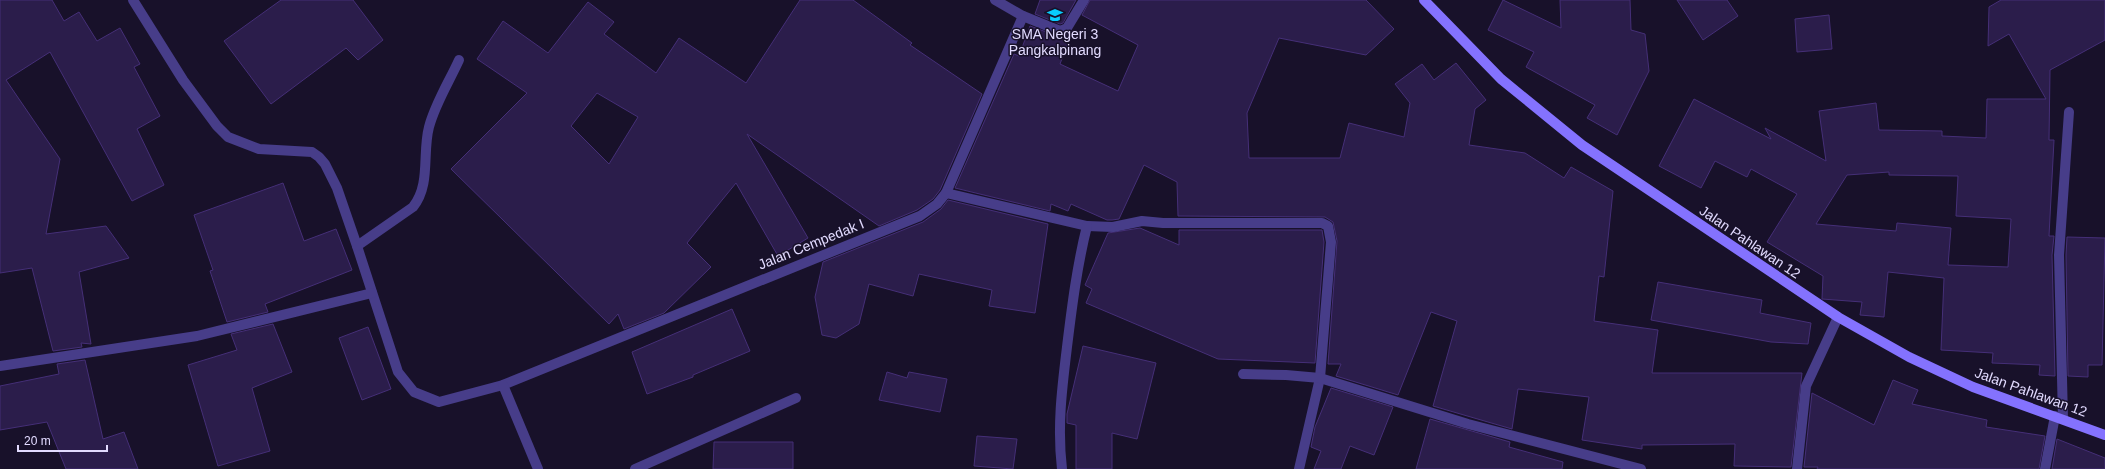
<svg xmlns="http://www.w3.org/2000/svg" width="2105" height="469" viewBox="0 0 2105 469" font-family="Helvetica,sans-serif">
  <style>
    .building { fill: #2b1d4b; stroke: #452f77; fill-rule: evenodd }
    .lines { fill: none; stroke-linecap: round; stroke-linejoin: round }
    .minor { stroke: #473d89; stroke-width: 10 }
    .secondary { stroke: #8472fe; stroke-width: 10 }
    .labels { text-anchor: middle; stroke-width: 3; stroke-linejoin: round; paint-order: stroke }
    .poi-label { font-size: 14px; fill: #e2dbff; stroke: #18112a }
    .street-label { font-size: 14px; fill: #e2dbff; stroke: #18112a }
  </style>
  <rect width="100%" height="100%" fill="#18112a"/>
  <g class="building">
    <polygon points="0,0 52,0 64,21 79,12 97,41 120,28 140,64 134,67 160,116 137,129 164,185 132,201 50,52 6,80 60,159 46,234 106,226 129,258 79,272 91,344 81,343 82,347 53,351 32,268 0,273"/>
    <polygon points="281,0 353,0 383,40 358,60 346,48 271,104 224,41"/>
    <path d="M800 0H853L912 43 910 45 982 94 940 190 933 199 917 210 879 226 747 134 808 238 778 256 736 183 687 243 711 267 664 313 624 329 618 314 609 324 451 169 527 93 477 59 503 21 548 53 588 2 614 22 604 34 656 73 679 38 746 83ZM597 93 638 117 609 164 571 126Z"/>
    <polygon points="1040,0 1076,0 1063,23 1060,24 1035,14"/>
    <polygon points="1090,0 1366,0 1394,29 1366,55 1279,38 1247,113 1249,158 1340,158 1349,123 1404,137 1410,103 1395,84 1422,64 1434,80 1456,63 1486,100 1475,109 1469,145 1525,153 1564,178 1571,167 1613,191 1604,277 1599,276 1594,321 1658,330 1652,373 1802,373 1791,467 1734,466 1735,444 1642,445 1642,449 1582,440 1589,397 1518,389 1512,429 1433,406 1457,321 1431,312 1398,395 1336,376 1341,364 1328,364 1337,241 1333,222 1325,217 1178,216 1177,182 1144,165 1119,219 1112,220 1107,220 1071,204 1068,211 1051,204 1050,211 955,188 1014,54 1019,56 1030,26 1060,37 1072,32 1060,64 1118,91 1138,45 1082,15"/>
    <polygon points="1503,0 1561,28 1560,0 1630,0 1631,30 1645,34 1649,71 1617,135 1587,118 1595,105 1526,67 1534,52 1488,30"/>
    <polygon points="1677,0 1727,0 1738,16 1703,40"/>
    <path d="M2001 0H2105V40L2050 70 2049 140H2054L2049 236H2054L2052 255 2055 376 2039 375 2040 365 1992 363 1993 353 1941 350 1944 278 1888 272 1884 317 1860 315 1862 302 1822 299 1823 276 1767 242 1797 194 1751 169 1747 177 1715 161 1701 188 1659 166 1694 99 1771 139 1765 128 1826 161 1819 111 1876 103 1879 130 1942 131V136L1986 138 1987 99H2046L2009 34 1988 46 1989 7ZM1889 172V175L1958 176 1956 216 2011 219 2008 267 1948 265 1951 228 1897 223 1896 231 1816 224 1847 175Z"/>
    <polygon points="1829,15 1832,49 1797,52 1795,19"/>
    <polygon points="283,183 304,241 336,229 352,270 265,304 268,312 227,322 210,271 213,270 194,215"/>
    <polygon points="948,200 1048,224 1035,313 989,306 992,290 919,274 913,296 869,284 859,324 836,338 822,335 815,297 823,262 923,222 941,209"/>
    <polygon points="1140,228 1179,245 1179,230 1322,230 1324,242 1315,363 1218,359 1086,303 1092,289 1085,285 1108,233"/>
    <polygon points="2067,237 2105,238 2102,365 2088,365 2088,377 2068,376 2066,255"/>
    <polygon points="1658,282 1762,300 1760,313 1811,323 1808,344 1771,342 1651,320"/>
    <polygon points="732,309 750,351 693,375 693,377 647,394 632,352"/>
    <polygon points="273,324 292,372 252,388 270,451 218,466 188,365 237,350 231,334"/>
    <polygon points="368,327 391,389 362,400 339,338"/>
    <polygon points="1083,346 1156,363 1137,439 1112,433 1112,469 1076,469 1076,425 1067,423 1067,414"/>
    <polygon points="85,360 103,439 124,432 138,469 66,469 47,422 0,430 0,386 59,374 57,364"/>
    <polygon points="887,372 907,378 909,372 947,379 940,412 879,400"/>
    <polygon points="1893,380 1918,390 1912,404 1987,420 1986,427 2045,436 2039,469 1817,469 1818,467 1804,467 1812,393 1874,425"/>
    <polygon points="1331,388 1393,407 1374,455 1350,446 1341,469 1314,469 1321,451 1311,447 1315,427"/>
    <polygon points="1430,419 1510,442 1509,447 1563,462 1562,469 1416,469"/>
    <polygon points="977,436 1017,439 1013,469 974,466"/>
    <polygon points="2057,439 2105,458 2105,469 2052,469"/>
    <polygon points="714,442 793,442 793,469 713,469"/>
  </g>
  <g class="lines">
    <g class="minor">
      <polyline points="133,0 183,80 217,126 228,137 259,149 312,152 319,157 325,164 337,188 357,246 398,372 414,392 439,402 503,385 920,216 937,204 946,193 1023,16"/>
      <polyline points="995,0 1023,16 1060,31 1067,28 1084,0"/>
      <polyline points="946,193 1087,226 1113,227 1142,221 1163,223 1322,223 1328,226 1331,242 1320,378 1299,469"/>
      <path d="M357 246 413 207C431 185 422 153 429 127 435 104 449 82 459 60"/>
      <polyline points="0,366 197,336 372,293"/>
      <polyline points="1243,374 1286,375 1320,378 1468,424 1641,469"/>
      <polyline points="503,385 538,469"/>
      <polyline points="2063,419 2059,255 2069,112"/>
      <polyline points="635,469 796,398"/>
      <path d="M1062 469C1057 427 1062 388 1067 347 1072 306 1077 266 1087 226"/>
      <polyline points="1797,469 1806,386 1838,317"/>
      <polyline points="2045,469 2055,416"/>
    </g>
    <polyline class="secondary" points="1424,0 1501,79 1582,145 1838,317 1909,357 1973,387 2105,435"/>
  </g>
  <defs>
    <symbol id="school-bare" viewBox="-9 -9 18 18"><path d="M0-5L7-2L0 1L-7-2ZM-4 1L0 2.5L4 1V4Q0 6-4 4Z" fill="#08ccfd" stroke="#18112a" stroke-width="2.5" paint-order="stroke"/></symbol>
  </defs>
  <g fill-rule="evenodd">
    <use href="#school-bare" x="1044" y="4" width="22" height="22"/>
  </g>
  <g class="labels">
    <g class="poi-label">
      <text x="1055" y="39">SMA Negeri 3<tspan x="1055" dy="16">Pangkalpinang</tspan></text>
    </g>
    <g class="street-label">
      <text transform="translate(1750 242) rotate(34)" y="5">Jalan Pahlawan 12</text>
      <text transform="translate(811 244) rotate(-22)" y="5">Jalan Cempedak I</text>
      <text transform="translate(2031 392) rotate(20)" y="5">Jalan Pahlawan 12</text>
    </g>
  </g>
  <path d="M18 445v6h89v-6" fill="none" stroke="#e2dbff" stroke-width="2"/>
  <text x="24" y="445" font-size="12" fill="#e2dbff" stroke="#18112a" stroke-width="3" paint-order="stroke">20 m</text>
</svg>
